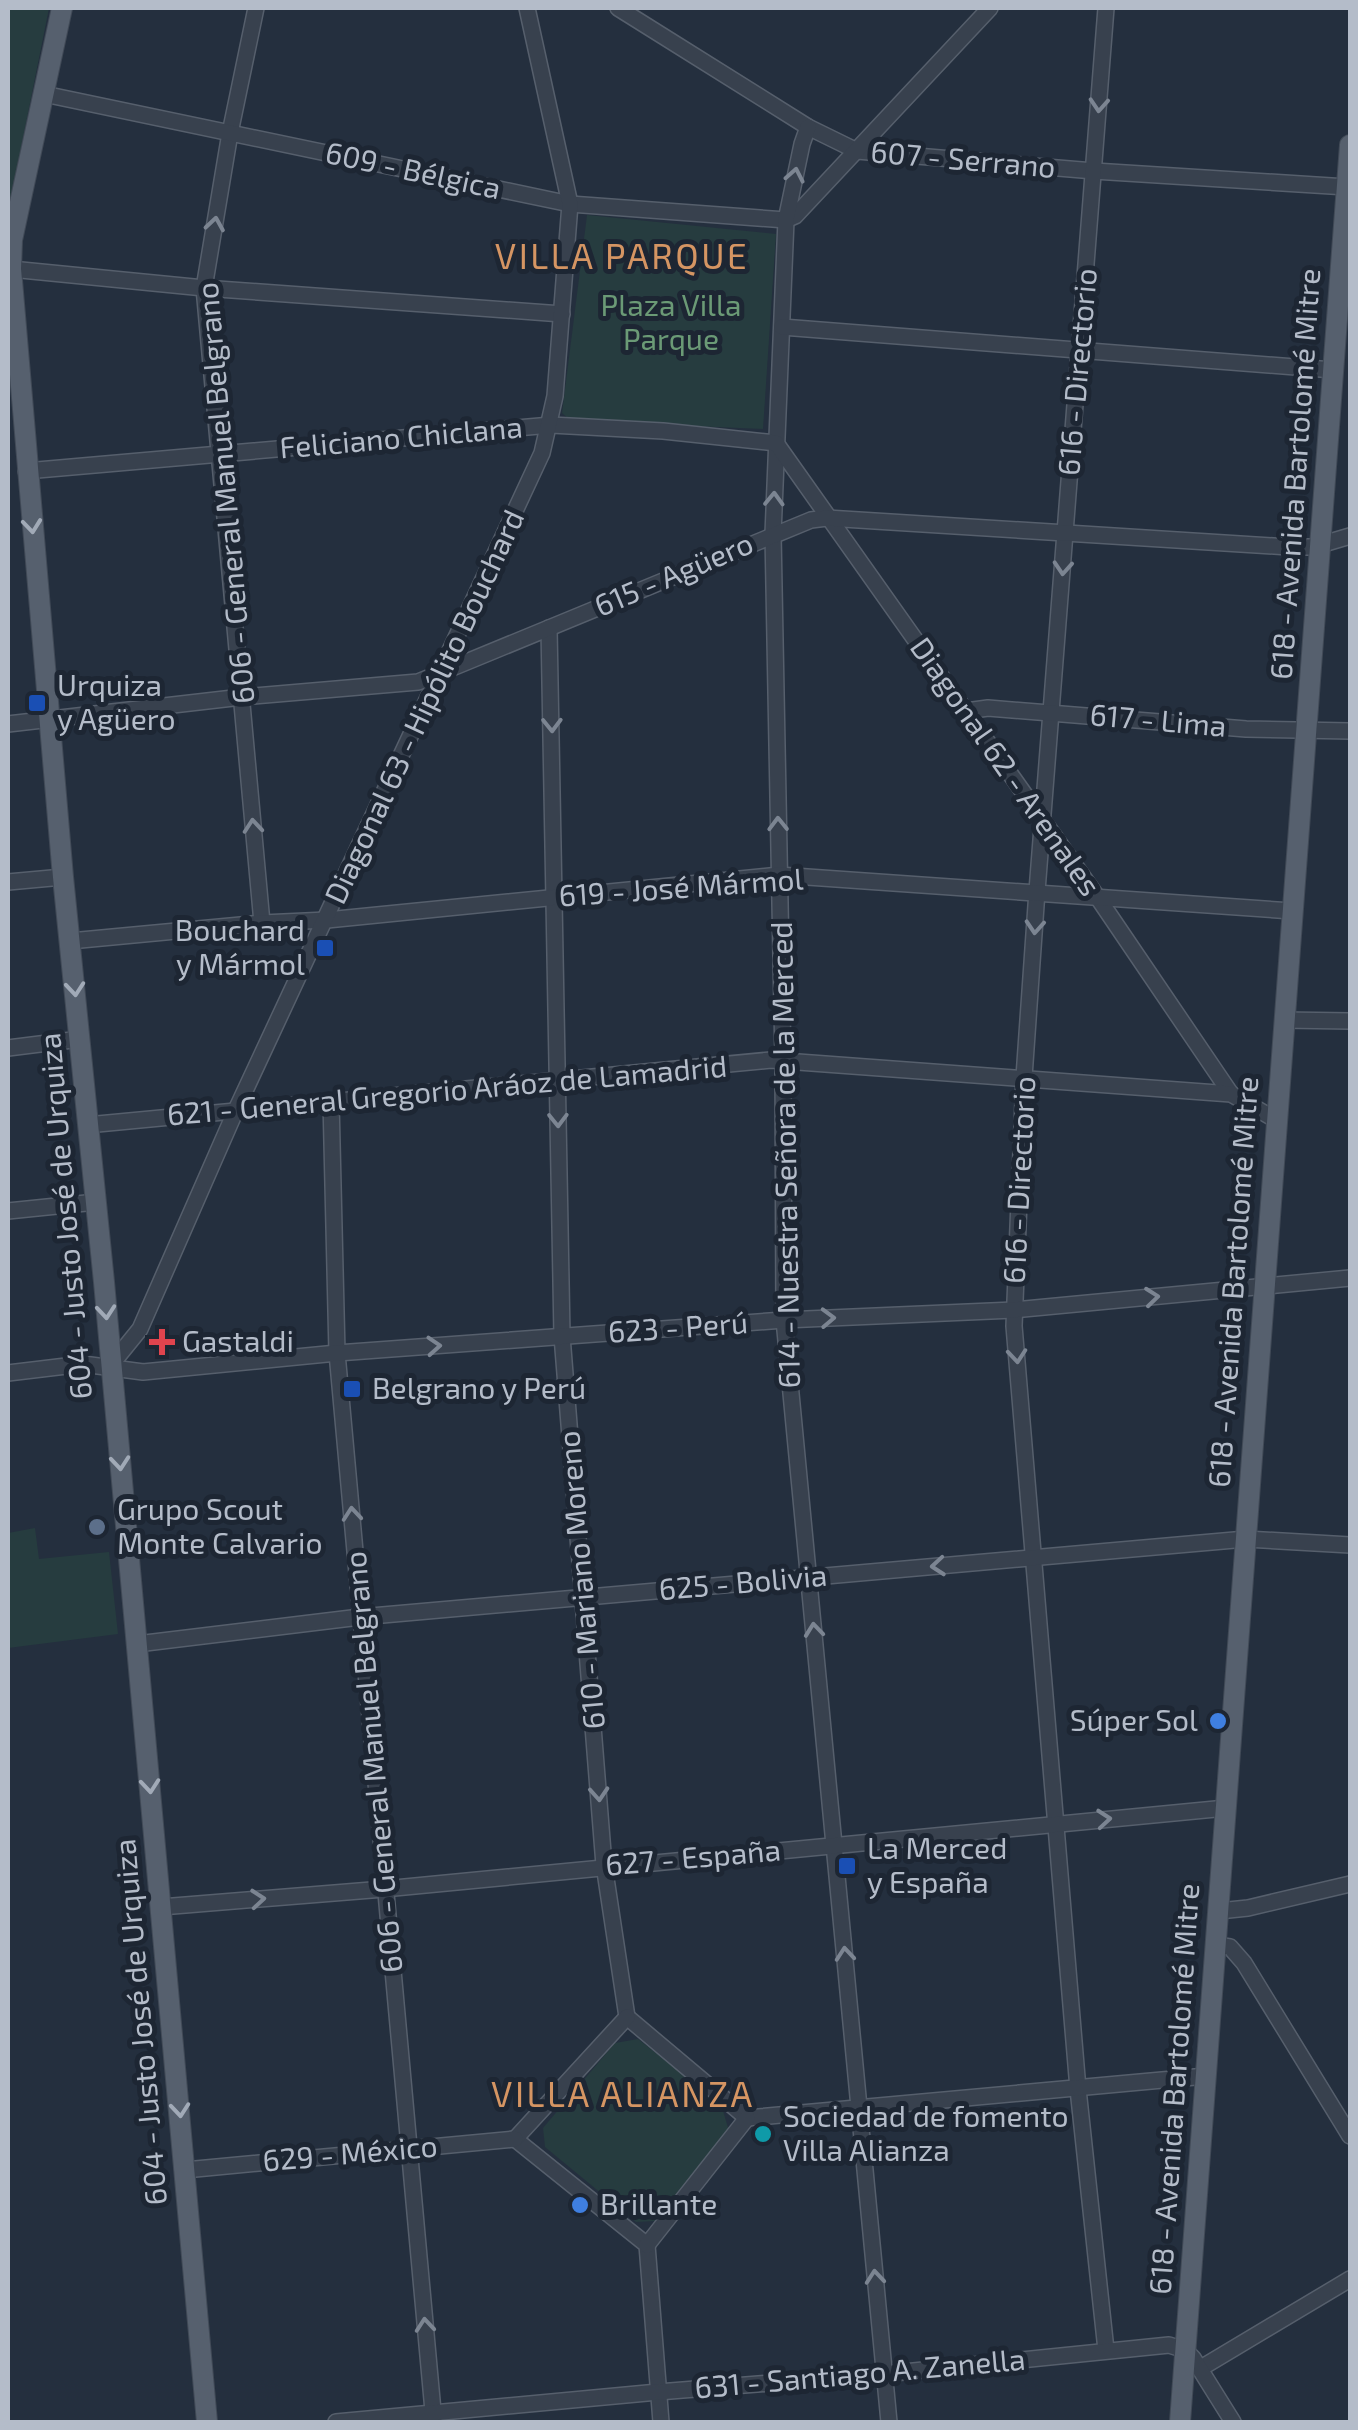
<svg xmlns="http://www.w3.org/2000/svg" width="1358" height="2430" viewBox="0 0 1358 2430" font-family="'Exo 2',sans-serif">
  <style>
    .green { fill: #263c3f }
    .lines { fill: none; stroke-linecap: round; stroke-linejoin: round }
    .minor-casing { stroke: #565f6c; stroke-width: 18 }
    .major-casing { stroke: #414a57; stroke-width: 22 }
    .minor { stroke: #38414e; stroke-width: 15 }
    .major { stroke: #56606e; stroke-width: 20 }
    .oneway { stroke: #7c8592 }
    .oneway2 { stroke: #a1aab7 }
    .transit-dot { fill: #1a4fb4; stroke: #1d2633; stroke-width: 4 }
    .health-dot { fill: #e0444e; stroke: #1d2633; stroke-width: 4 }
    .service-dot { fill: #5c6f8a; stroke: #1d2633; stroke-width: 4 }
    .shop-dot { fill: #3f7fe0; stroke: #1d2633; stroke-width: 4 }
    .culture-dot { fill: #0f9aa8; stroke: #1d2633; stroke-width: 4 }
    .labels { text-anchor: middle; stroke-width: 10; stroke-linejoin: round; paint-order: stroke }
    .street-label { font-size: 30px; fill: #b4bcc9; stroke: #1d2633 }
    .park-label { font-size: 30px; fill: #6b9a76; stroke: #1d2633 }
    .poi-label { font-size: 30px; fill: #b4bcc9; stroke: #1d2633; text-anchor: start }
    .quarter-label { font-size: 35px; letter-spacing: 2.5px; fill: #d59563; stroke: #1d2633 }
  </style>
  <rect width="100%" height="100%" fill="#242f3e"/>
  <g class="green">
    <polygon points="8,8 49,8 8,213"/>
    <polygon points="587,215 776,234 763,429 571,421 562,413"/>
    <polygon points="35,1528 39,1559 109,1552 118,1634 8,1648 8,1533"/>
    <polygon points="638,2039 721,2104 729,2131 656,2221 636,2222 545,2147 543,2128 615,2043"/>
  </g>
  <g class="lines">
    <defs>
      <g id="minor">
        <polyline points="256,8 230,133 204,288 262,923"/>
        <polyline points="618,8 808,127 857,151 1094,171 1347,187"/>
        <polyline points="1106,8 1037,891 1024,1077 1014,1326 1078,2089 1106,2350"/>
        <polyline points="44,94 570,204 786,220 795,216 990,8"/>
        <polyline points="808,127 802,144 786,220 773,534 783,1061 784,1320 889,2422"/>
        <polyline points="11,269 204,288 562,314"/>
        <polyline points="782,327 1333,370"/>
        <polyline points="26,471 551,425 663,431 776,443 1098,898 1231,1094"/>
        <polyline points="549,628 562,1336 604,1865 627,2017"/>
        <polyline points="966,711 988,708 1246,729 1350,731"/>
        <polyline points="8,724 242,697 418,682 811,520 827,518 1289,547 1313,547 1350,536"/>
        <polyline points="8,882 63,877"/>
        <polyline points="70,941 262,923 327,920 779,875 1292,911"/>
        <polyline points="1283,1020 1350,1021"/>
        <polyline points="8,1048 80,1039"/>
        <polyline points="331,1101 337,1353 434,2422"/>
        <polyline points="87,1125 771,1060 1231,1094 1278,1121"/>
        <polyline points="8,1211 96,1202"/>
        <polyline points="110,1366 140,1329 236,1110 542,453 555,396 570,204 527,8"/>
        <polyline points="8,1373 83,1364 143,1372 337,1353 784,1320 1014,1310 1350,1278"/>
        <polyline points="137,1644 360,1617 1246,1539 1350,1545"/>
        <polyline points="161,1907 384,1889 1226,1808"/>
        <polyline points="1219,1911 1248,1908 1350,1884"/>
        <polyline points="1217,1945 1230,1947 1244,1963 1350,2136"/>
        <polyline points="627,2017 747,2118 1206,2076"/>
        <polyline points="515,2139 647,2245 661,2422"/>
        <polyline points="515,2139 627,2017"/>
        <polyline points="185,2170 515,2139"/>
        <polyline points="647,2245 747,2118"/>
        <polyline points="1201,2368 1350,2279"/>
        <polyline points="336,2422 658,2392 884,2374 1169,2345 1185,2350 1193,2358 1233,2422"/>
      </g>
      <g id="major">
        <polyline points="62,8 12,240 11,269 63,877 104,1282 207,2422"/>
        <polyline points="1180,2422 1350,145"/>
      </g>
    </defs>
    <use href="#minor" class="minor-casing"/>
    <use href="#major" class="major-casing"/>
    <use href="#minor" class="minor"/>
    <use href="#major" class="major"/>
  </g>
  <defs><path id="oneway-chevron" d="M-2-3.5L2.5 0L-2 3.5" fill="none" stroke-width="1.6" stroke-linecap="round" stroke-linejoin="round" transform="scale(2.5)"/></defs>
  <g class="oneway">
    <use href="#oneway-chevron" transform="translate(1099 105) rotate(94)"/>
    <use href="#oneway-chevron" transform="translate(795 175) rotate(-79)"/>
    <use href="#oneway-chevron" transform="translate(215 224) rotate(-81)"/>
    <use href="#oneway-chevron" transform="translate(774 499) rotate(-88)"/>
    <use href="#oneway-chevron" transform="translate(1063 568) rotate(94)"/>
    <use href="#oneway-chevron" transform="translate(552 725) rotate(89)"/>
    <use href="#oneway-chevron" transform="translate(778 824) rotate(-91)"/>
    <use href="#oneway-chevron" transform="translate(253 826) rotate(-95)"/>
    <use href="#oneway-chevron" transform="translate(1035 927) rotate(94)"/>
    <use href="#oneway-chevron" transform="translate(558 1120) rotate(89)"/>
    <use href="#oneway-chevron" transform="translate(1152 1297) rotate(-6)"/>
    <use href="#oneway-chevron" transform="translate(828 1318) rotate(-2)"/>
    <use href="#oneway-chevron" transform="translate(434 1346) rotate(-4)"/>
    <use href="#oneway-chevron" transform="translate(1017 1356) rotate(85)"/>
    <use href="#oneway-chevron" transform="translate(352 1514) rotate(-95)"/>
    <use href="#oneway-chevron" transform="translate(938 1566) rotate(175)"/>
    <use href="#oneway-chevron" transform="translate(814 1630) rotate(-96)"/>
    <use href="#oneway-chevron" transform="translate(599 1794) rotate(86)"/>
    <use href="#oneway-chevron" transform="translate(1104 1819) rotate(-5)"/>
    <use href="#oneway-chevron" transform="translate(258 1899) rotate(-5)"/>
    <use href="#oneway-chevron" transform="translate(845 1954) rotate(-95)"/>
    <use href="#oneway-chevron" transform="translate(875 2277) rotate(-95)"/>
    <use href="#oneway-chevron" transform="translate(425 2325) rotate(-95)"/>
  </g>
  <g class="oneway2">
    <use href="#oneway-chevron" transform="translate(32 526) rotate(84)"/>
    <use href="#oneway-chevron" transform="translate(75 989) rotate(85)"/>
    <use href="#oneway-chevron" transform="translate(106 1312) rotate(85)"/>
    <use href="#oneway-chevron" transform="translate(120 1463) rotate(85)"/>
    <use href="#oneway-chevron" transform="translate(150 1786) rotate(85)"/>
    <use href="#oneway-chevron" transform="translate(180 2110) rotate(85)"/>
  </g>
  <g class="transit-dot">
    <rect x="27" y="693" width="20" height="20" rx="5"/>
    <rect x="315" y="938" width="20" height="20" rx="5"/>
    <rect x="342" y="1379" width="20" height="20" rx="5"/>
    <rect x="837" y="1856" width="20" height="20" rx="5"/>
  </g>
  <path class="health-dot" d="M157 1327h10v10h10v10h-10v10h-10v-10h-10v-10h10z"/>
  <circle class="service-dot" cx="97" cy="1527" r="10"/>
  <g class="shop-dot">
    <circle cx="1218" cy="1721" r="10"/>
    <circle cx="580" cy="2205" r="10"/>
  </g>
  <circle class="culture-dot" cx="763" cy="2134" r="10"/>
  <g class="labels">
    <g class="street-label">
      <text transform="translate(963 160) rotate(5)" y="10">607 - Serrano</text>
      <text transform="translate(413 171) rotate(12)" y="10">609 - Bélgica</text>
      <text transform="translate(1078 372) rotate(-85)" y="10">616 - Directorio</text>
      <text transform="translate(401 438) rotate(-5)" y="10">Feliciano Chiclana</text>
      <text transform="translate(1296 474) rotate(-86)" y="10">618 - Avenida Bartolomé Mitre</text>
      <text transform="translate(226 493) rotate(-95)" y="10">606 - General Manuel Belgrano</text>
      <text transform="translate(674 575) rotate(-23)" y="10">615 - Agüero</text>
      <text transform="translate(425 707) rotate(-65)" y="10">Diagonal 63 - Hipólito Bouchard</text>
      <text transform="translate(1158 721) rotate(5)" y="10">617 - Lima</text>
      <text transform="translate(1005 767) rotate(55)" y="10">Diagonal 62 - Arenales</text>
      <text transform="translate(681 888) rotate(-4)" y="10">619 - José Mármol</text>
      <text transform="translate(447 1091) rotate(-5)" y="10">621 - General Gregorio Aráoz de Lamadrid</text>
      <text transform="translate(786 1155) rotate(-91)" y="10">614 - Nuestra Señora de la Merced</text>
      <text transform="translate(1020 1180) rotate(-87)" y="10">616 - Directorio</text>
      <text transform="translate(66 1216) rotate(-95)" y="10">604 - Justo José de Urquiza</text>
      <text transform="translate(1234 1282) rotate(-86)" y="10">618 - Avenida Bartolomé Mitre</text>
      <text transform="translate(678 1328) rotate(-4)" y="10">623 - Perú</text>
      <text transform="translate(582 1580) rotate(-95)" y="10">610 - Mariano Moreno</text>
      <text transform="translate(743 1583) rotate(-5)" y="10">625 - Bolivia</text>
      <text transform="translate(374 1762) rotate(-95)" y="10">606 - General Manuel Belgrano</text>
      <text transform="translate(693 1858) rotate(-5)" y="10">627 - España</text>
      <text transform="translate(141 2022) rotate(-95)" y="10">604 - Justo José de Urquiza</text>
      <text transform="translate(1175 2089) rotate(-86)" y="10">618 - Avenida Bartolomé Mitre</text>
      <text transform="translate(350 2154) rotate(-5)" y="10">629 - México</text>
      <text transform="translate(860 2374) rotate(-5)" y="10">631 - Santiago A. Zanella</text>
    </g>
    <g class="park-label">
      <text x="671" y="316">Plaza Villa<tspan x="671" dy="34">Parque</tspan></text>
    </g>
    <g class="poi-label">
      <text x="57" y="696">Urquiza<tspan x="57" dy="34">y Agüero</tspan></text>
      <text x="305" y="941" text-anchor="end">Bouchard<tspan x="305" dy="34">y Mármol</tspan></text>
      <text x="182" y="1352">Gastaldi</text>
      <text x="372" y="1399">Belgrano y Perú</text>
      <text x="117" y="1520">Grupo Scout<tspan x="117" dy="34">Monte Calvario</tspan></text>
      <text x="1198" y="1731" text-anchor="end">Súper Sol</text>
      <text x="867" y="1859">La Merced<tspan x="867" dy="34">y España</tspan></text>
      <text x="783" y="2127">Sociedad de fomento<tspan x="783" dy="34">Villa Alianza</tspan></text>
      <text x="600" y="2215">Brillante</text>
    </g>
    <g class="quarter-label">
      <text x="622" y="269">VILLA PARQUE</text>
      <text x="623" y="2107">VILLA ALIANZA</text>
    </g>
  </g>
  <rect width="1358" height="2430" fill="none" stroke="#b4bcc9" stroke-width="20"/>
</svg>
